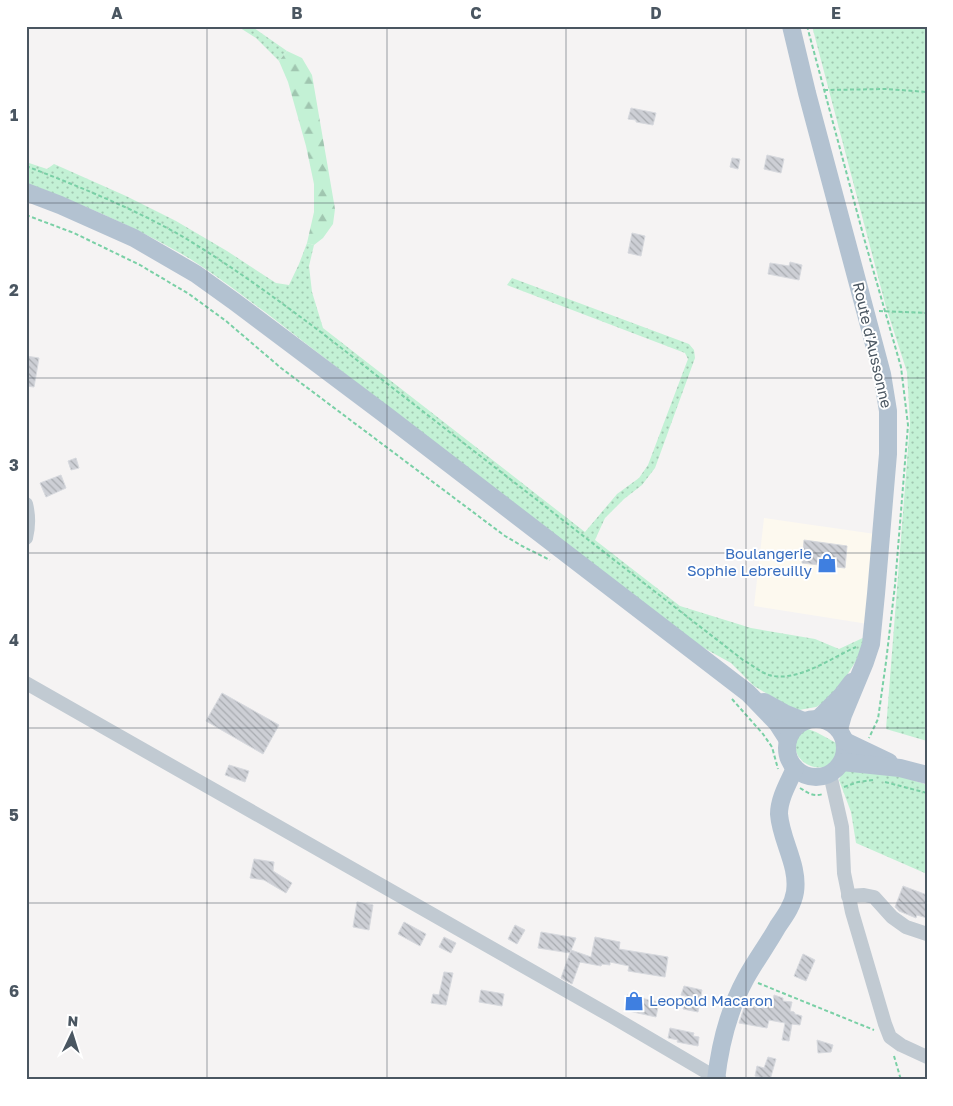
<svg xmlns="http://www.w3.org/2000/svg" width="953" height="1106" viewBox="0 0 953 1106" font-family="'Golos Text',sans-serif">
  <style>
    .commercial { fill: #fdf9ef }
    .grass { fill: url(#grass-dots) }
    .forest { fill: url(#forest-firs) }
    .building { fill: url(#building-back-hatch); stroke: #d7d9de }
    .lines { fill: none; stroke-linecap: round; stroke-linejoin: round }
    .path { stroke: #7ad0a6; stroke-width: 2; stroke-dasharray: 4 2.5; stroke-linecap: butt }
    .minor { stroke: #c1cad2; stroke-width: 14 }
    .major { stroke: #b3c2d1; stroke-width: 18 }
    .grid { fill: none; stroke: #4a5661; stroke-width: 1; stroke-opacity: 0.55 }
    .labels { text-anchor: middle; stroke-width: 4; stroke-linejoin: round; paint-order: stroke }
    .street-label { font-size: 15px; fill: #4a5661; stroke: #fff }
    .shop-label { font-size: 15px; fill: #366cbe; stroke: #fff; text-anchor: end }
    .neatline { fill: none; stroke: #4a5661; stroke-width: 2 }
    .grid-label { font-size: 16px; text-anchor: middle; font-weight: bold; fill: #4a5661 }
  </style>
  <defs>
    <pattern id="grass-dots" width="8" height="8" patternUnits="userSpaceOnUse" patternTransform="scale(1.25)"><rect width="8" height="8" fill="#c3f1d5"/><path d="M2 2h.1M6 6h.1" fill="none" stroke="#a0c6b0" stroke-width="1.8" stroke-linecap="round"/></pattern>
    <pattern id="forest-firs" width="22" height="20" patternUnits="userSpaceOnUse" patternTransform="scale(1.25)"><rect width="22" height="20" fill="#c3f1d5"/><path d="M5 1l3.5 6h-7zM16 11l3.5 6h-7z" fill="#a0c6b0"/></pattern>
    <pattern id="building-back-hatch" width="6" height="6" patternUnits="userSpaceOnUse" patternTransform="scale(1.25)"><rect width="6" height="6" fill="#cdcfd5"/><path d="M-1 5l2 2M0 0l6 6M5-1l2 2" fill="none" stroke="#a8abb0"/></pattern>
  </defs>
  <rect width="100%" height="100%" fill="#f5f3f3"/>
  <polygon class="commercial" points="764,518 875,534 868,624 754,606"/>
  <g class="grass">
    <polygon points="237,26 251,26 287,51 279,61 256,38"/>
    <polygon points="812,26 927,26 927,741 886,729 910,423 907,372 886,307"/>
    <path d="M26 162 47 169 54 164 126 196 176 221 227 251 276 283 289 285 299 264 307 243 314 245 309 266 312 292 323 328 585 532 617 494 639 478 648 465 688 359 685 353 507 285 512 278 689 344 694 350 695 358 655 468 642 485 624 499 605 518 595 540 680 606 751 628 815 639 839 649 867 636 858 658 833 697 816 707 799 710 786 705 754 686 731 663 693 642 265 312C237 292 210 270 180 253 131 225 79 203 26 183Z"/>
    <path d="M805 728 816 732 840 745C835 790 772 759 805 728Z"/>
    <polygon points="851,768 889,772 927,785 927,874 856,843 851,812 839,780 842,773"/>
  </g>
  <polygon class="forest" points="287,51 302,58 312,75 335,209 333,224 323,238 314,245 307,243 314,212 314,184 306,146 288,82 279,61"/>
  <g class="building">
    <polygon points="631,108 656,113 653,125 636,122 636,120 628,119"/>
    <polygon points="767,155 784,159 781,173 764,169"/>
    <polygon points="732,158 740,159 738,169 730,167"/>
    <polygon points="632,233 645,236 641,256 628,253"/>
    <polygon points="790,262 802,265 799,280 768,274 770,263 789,266"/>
    <polygon points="26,356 39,358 34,387 26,386"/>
    <polygon points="76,458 79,468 71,470 68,461"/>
    <polygon points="61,475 66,488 46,497 40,483"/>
    <polygon points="804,540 847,546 845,568 802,563"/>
    <polygon points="222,693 279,725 263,754 206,721"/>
    <polygon points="229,765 249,771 245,782 225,775"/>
    <polygon points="254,859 274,862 273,871 292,883 286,893 264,880 250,878"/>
    <polygon points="903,886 927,895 927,918 917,915 916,918 899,911 895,907"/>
    <polygon points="357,902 373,905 369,930 353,927"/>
    <polygon points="404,922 426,934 420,946 398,934"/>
    <polygon points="515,925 525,930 517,944 508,939"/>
    <polygon points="541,932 576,938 570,953 538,948"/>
    <polygon points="444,937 456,943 451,953 439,947"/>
    <polygon points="595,937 620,942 619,949 668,957 665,977 628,971 629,966 610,962 610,965 602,964 601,966 580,962 572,984 561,978 571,950 591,957"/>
    <polygon points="803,954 815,960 806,981 794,976"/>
    <polygon points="444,972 453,973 446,1005 431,1003 433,994 439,995"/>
    <polygon points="684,986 702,990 698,1012 683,1009 686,996 681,995"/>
    <polygon points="481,990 504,994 502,1006 479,1002"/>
    <polygon points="627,995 659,1002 656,1017 624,1010"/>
    <polygon points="774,995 783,998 783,1001 792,1002 790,1011 794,1012 795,1014 802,1016 800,1025 792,1024 789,1041 782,1040 785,1023 769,1020 767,1028 739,1023 745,1005 763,1008 765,1000 773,1003"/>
    <polygon points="670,1028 694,1033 693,1036 699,1037 698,1046 677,1042 678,1040 668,1038"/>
    <polygon points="817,1040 833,1045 831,1052 818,1053"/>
    <polygon points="768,1057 776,1059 770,1080 759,1080 759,1077 755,1076 757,1066 764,1068"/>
  </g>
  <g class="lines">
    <g class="path">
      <polyline points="807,26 864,238 901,367 908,425 895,585 886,662 878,719 869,738"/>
      <polyline points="824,90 887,89 927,92"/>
      <path d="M26 166C80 187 135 209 185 238 233 267 278 300 322 333L743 660C751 664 760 672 769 675 797 683 831 658 856 647"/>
      <polyline points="26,215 74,233 140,265 189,294 226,321 281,368 505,536 522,546 550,560"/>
      <polyline points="879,311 927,313"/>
      <polyline points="732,699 763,734 772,747 778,769"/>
      <polyline points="885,782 927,793"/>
      <polyline points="844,787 858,782 873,780"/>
      <path d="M800 788C808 793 813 797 823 794"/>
      <polyline points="758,983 874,1030"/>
      <polyline points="894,1056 901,1080"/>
    </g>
    <g class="minor">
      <path d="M26 504C29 516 29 526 26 538"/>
      <polyline points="26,683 611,1016 720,1080"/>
      <polyline points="830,774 842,827 844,873 852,912 885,1024 890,1037 901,1045 927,1057"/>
      <polyline points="848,896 864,895 874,897 892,917 906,927 927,934"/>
    </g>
    <g class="major">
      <polyline points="791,26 807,93 882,374 888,411 888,454 876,594 871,644 865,662 843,715 839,729"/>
      <polyline points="26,192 60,205 134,238 196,274 235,302 387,416 748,693 777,723 788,740"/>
      <polyline points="764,702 784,713 804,721"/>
      <circle cx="816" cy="748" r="29"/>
      <polyline points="818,719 842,695 852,682"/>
      <polyline points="845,741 889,762"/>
      <polyline points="842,762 900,768 927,775"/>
      <path d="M716 1080C720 1044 729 1009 746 978 756 960 768 944 778 926 785 916 793 905 795 892 799 865 781 841 779 814 779 798 789 782 795 768"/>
    </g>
  </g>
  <path class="grid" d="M207 26V1080M387 26V1080M566 26V1080M746 26V1080M26 203H927M26 378H927M26 553H927M26 728H927M26 903H927"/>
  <defs>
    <symbol id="shop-bare" viewBox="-9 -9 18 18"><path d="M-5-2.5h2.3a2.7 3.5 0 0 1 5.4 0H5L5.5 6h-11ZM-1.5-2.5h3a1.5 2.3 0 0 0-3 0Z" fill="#3f7fe0" stroke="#fff" stroke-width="2.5" paint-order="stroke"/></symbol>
  </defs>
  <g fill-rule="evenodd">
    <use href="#shop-bare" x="813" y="549" width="28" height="28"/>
    <use href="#shop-bare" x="620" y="987" width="28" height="28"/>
  </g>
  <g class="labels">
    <g class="street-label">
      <text transform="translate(872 345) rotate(77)" y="5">Route d'Aussonne</text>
    </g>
    <g class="shop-label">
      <text x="812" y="559">Boulangerie<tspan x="812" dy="17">Sophie Lebreuilly</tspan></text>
      <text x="649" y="1006" text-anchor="start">Leopold Macaron</text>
    </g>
  </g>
  <rect width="953" height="1106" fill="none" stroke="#ffffff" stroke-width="55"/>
  <g transform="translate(72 1034) rotate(4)" stroke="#ffffff" stroke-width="4" paint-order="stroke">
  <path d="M0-4L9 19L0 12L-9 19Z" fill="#4a5661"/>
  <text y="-8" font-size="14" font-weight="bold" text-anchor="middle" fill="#4a5661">N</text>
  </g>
  <rect x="28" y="28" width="898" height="1050" class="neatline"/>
  <g class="grid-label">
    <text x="117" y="19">A</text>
    <text x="297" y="19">B</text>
    <text x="476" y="19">C</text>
    <text x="656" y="19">D</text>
    <text x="836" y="19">E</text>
    <text x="14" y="121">1</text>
    <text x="14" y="296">2</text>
    <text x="14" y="471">3</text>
    <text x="14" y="646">4</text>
    <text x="14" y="821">5</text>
    <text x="14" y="997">6</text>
  </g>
</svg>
